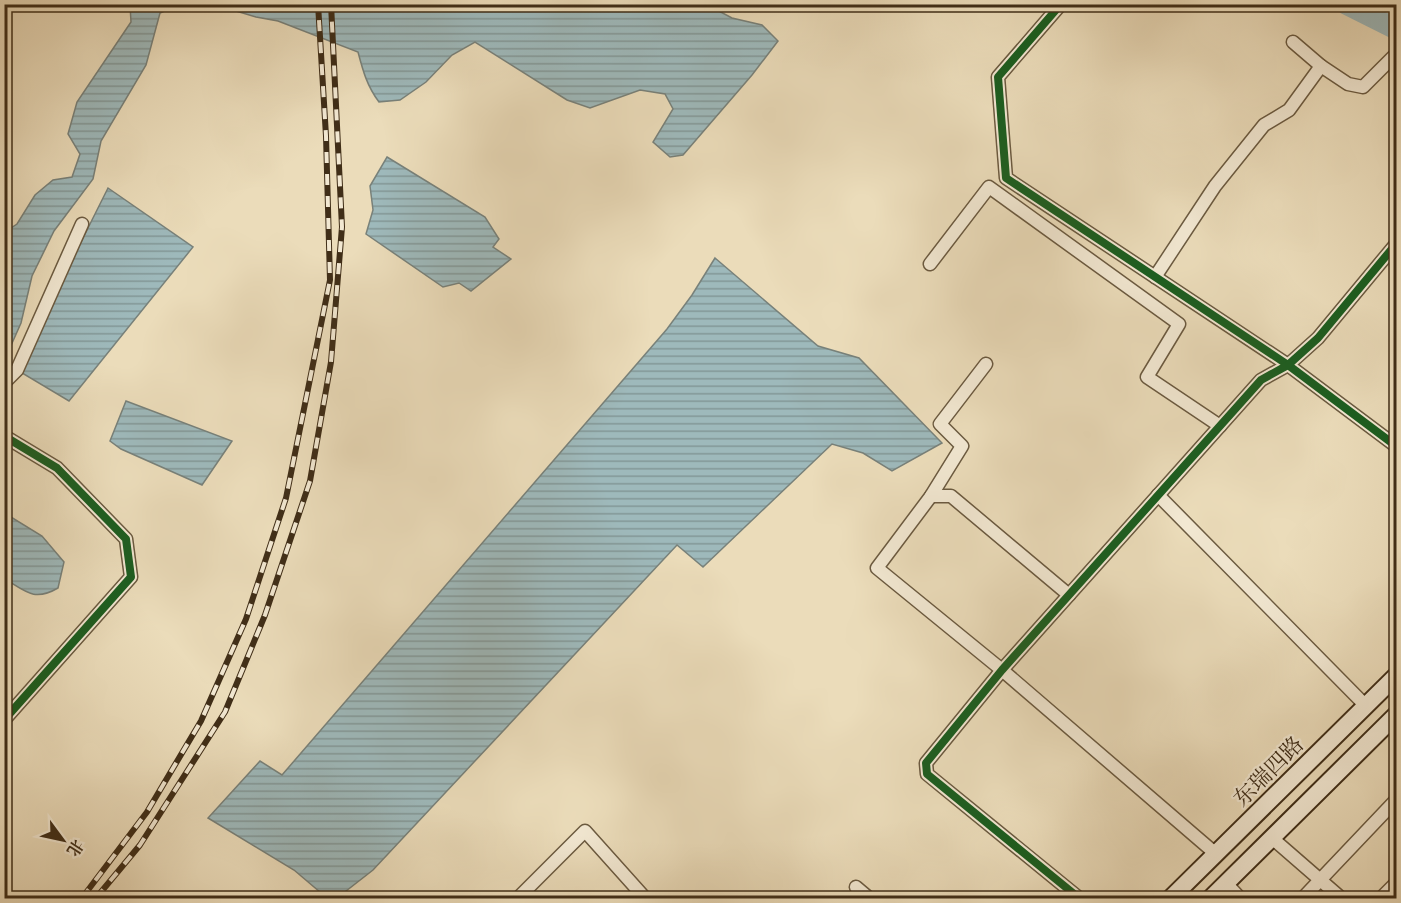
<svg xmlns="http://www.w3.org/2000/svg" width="1401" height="903" viewBox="0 0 1401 903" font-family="'Old Standard TT','Noto Serif SC',serif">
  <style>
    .water { fill: url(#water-rules); stroke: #78817a; stroke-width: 1.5 }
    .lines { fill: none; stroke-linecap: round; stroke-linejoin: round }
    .river { stroke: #9eb9bb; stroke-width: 21 }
    .street-casing { stroke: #6b5a40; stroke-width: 15 }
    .secondary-casing { stroke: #402e18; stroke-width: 20 }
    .street { stroke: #f2e8d2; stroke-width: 12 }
    .secondary { stroke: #f2e8d2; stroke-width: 16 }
    .rail-casing { stroke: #402e18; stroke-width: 6 }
    .rail { stroke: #f2e8d2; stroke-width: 4; stroke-dasharray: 11; stroke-linecap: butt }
    .cycleway-casing { stroke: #f2e8d2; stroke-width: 11 }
    .cycleway { stroke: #1b5e20; stroke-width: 8 }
    .labels { text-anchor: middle; stroke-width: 4.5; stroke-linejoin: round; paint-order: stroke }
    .street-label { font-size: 22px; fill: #402e18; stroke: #f2e8d2 }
  </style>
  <defs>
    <pattern id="water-rules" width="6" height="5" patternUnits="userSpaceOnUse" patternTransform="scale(1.5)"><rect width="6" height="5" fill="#9eb9bb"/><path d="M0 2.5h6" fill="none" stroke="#829797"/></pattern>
  </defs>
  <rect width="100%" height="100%" fill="#ebdcba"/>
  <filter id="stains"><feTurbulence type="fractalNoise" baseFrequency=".00333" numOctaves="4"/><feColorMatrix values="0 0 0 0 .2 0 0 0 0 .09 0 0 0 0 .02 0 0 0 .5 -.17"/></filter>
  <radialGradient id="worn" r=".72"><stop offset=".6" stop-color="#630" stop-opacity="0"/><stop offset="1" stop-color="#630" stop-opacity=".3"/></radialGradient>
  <g class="water">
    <polygon points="130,5 178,5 160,13 146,65 101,141 93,179 54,231 32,276 21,323 5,359 5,232 17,224 35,195 53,180 72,177 80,154 68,134 77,102 131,22"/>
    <path d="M207 5H709L711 7 732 18 762 25 778 41 752 75 683 155 670 157 653 142 673 109 665 94 640 90 590 108 567 100 475 42 452 55 426 82 400 100 379 102C367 86 363 71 358 52L278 21 256 17 226 8Z"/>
    <polygon points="387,157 485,217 499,239 493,247 511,259 471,291 459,283 443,287 366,234 373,210 370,186"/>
    <polygon points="108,188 193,247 69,401 17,370"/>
    <polygon points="715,258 818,346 859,358 942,443 892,471 863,453 832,444 703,567 677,545 373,870 337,898 327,898 294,870 208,818 260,761 282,775 667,329 692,295"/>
    <polygon points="126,401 232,441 202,485 121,449 110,441"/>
    <path d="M5 517H11L42 536 64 562 58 588C34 602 25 591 5 579Z"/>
  </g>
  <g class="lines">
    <polyline class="river" points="1346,4 1396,29"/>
    <defs>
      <g id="street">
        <polyline points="1061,4 998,77 1006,178 1288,365 1396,446"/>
        <polyline points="1321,66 1348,84 1363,87 1393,57 1396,59"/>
        <polyline points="930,264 989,187 1179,324 1147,377 1220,426"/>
        <polyline points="1155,277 1215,186 1264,125 1289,110 1321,66 1293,42"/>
        <polyline points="986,364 940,424 962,446 931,496 877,568 1002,670 1216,854"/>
        <polyline points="4,383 17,370 82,224"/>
        <polyline points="4,436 57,468 126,539 131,577 4,720"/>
        <polyline points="1158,495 1366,706"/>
        <polyline points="931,496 951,496 1069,595"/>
        <polyline points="1272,838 1341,898"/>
        <polyline points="1226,883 1240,898"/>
        <polyline points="856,887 869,898"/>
        <polyline points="519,897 585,831 645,898"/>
        <polyline points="1079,898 927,774 926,763 1002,670 1261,380 1288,365 1318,338 1396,244"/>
        <polyline points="1303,898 1396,800"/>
        <polyline points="1381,898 1396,883"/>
      </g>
      <g id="secondary">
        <polyline points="1171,898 1396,676"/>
        <polyline points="1211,898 1396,715"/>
      </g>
    </defs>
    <use href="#street" class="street-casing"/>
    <use href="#secondary" class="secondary-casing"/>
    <use href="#street" class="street"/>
    <use href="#secondary" class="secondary"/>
    <defs>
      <g id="rail">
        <polyline points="82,898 147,812 201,721 246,619 286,498 330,280 326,136 318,4"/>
        <polyline points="96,898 140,845 225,712 265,615 310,481 331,362 342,227 331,4"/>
      </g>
    </defs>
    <use href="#rail" class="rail-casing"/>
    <use href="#rail" class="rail"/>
    <defs>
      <g id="cycleway">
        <polyline points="1061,4 998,77 1006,178 1288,365 1396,446"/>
        <polyline points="4,436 57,468 126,539 131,577 4,720"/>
        <polyline points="1079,898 927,774 926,763 1002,670 1261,380 1288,365 1318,338 1396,244"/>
      </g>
    </defs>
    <use href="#cycleway" class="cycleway-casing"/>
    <use href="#cycleway" class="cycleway"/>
  </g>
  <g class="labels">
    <g class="street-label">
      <text transform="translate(1268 771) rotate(-45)" y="8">东瑞四路</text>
    </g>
  </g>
  <rect width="1401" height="903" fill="none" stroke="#ebdcba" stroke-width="24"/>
  <rect x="6" y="6" width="1389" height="891" fill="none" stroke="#402e18" stroke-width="3"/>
  <rect x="12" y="12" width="1377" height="879" fill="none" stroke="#402e18" stroke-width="1.5"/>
  <g transform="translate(63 840) rotate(123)" stroke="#f2e8d2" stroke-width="4.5" paint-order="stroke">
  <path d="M0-4.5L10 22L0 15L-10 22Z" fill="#402e18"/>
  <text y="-9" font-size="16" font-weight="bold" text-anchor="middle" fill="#402e18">北</text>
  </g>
  <rect width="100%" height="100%" filter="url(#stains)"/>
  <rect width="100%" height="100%" fill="url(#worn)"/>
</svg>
